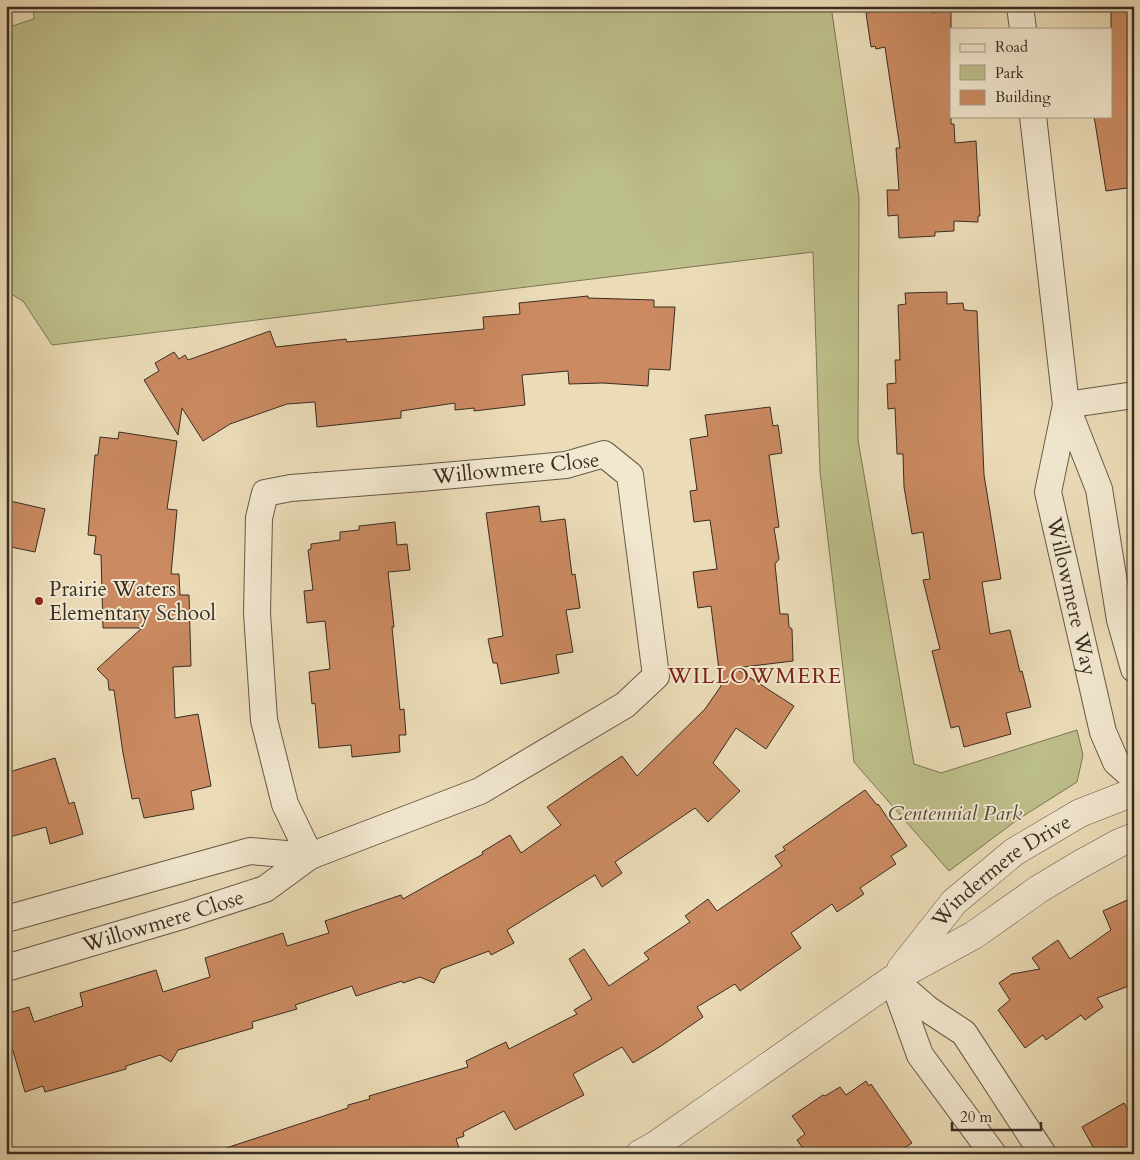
<svg xmlns="http://www.w3.org/2000/svg" width="1140" height="1160" viewBox="0 0 1140 1160" font-family="Cardo,serif">
  <style>
    .green { fill: #bdbf8a; stroke: #7a7656 }
    .building { fill: #cb8a61; stroke: #382d23 }
    .lines { fill: none; stroke-linecap: round; stroke-linejoin: round }
    .minor-casing { stroke: #655948; stroke-width: 28 }
    .tertiary-casing { stroke: #655948; stroke-width: 29 }
    .minor { stroke: #f2e8d0; stroke-width: 26 }
    .tertiary { stroke: #f2e8d0; stroke-width: 28 }
    .poi-dot { fill: #8f2418; stroke: #f2e8d0; stroke-width: 2 }
    .labels { text-anchor: middle; stroke-width: 4; stroke-linejoin: round; paint-order: stroke }
    .street-label { font-size: 21px; fill: #382d23; stroke: #f2e8d0 }
    .poi-label { font-size: 21px; fill: #382d23; stroke: #f2e8d0; text-anchor: start }
    .park-label { font-size: 21px; font-style: italic; fill: #534a38; stroke: #f2e8d0 }
    .neighbourhood-label { font-size: 22px; letter-spacing: 1px; fill: #7a1f14; stroke: #f2e8d0 }
  </style>
  <rect width="100%" height="100%" fill="#ebdcb7"/>
  <filter id="stains"><feTurbulence type="fractalNoise" baseFrequency=".004" numOctaves="4"/><feColorMatrix values="0 0 0 0 .2 0 0 0 0 .09 0 0 0 0 .02 0 0 0 .5 -.17"/></filter>
  <radialGradient id="worn" r=".72"><stop offset=".6" stop-color="#630" stop-opacity="0"/><stop offset="1" stop-color="#630" stop-opacity=".3"/></radialGradient>
  <polygon class="green" points="33,6 831,6 859,198 858,440 914,764 941,773 1077,730 1083,755 1077,782 1017,820 949,871 854,762 820,472 813,252 52,345 23,301 6,291 6,28 34,19"/>
  <g class="building">
    <polygon points="893,6 931,6 932,13 951,10 951,124 954,124 955,143 976,141 980,216 978,216 978,222 954,221 954,231 935,232 935,236 899,238 898,215 888,216 887,190 899,190 896,148 900,148 885,47 876,49 875,46 871,47 866,13 878,11 878,8"/>
    <polygon points="1111,6 1134,6 1134,187 1106,191 1094,116 1111,116"/>
    <polygon points="947,292 947,304 963,303 964,310 977,311 984,475 1001,579 982,582 990,634 1010,630 1020,672 1022,671 1031,707 1006,713 1011,734 964,747 959,726 951,728 932,651 940,649 923,580 930,579 923,532 912,534 904,487 903,454 897,454 895,408 888,409 887,384 896,383 895,360 900,360 898,305 906,304 905,293"/>
    <polygon points="588,296 588,298 654,300 654,307 675,307 670,370 649,369 648,386 603,383 569,384 568,371 522,375 525,405 474,411 474,408 455,410 455,403 401,411 401,418 317,427 315,402 287,404 230,424 203,441 182,408 178,435 144,380 159,371 155,363 174,352 179,359 185,355 188,360 270,331 276,347 346,339 347,342 484,329 483,317 520,314 519,303"/>
    <polygon points="770,407 773,426 778,425 782,453 769,455 779,527 774,528 779,559 775,564 780,614 788,614 789,627 792,629 793,661 735,668 794,706 766,749 736,728 713,763 740,791 708,822 695,808 615,862 622,873 602,887 595,875 507,930 514,943 491,955 489,951 441,969 434,983 420,977 403,983 402,981 356,996 352,986 295,1005 297,1009 252,1022 253,1028 178,1050 171,1062 160,1055 126,1066 126,1069 45,1092 43,1086 25,1092 6,1027 6,1014 29,1007 34,1022 83,1006 80,993 156,970 163,992 210,977 205,958 283,933 287,946 329,933 325,921 401,895 403,899 483,854 482,852 510,835 521,853 561,825 547,807 622,756 637,776 705,709 721,686 711,606 698,608 693,572 717,569 710,520 694,522 690,491 697,490 690,439 708,436 705,415"/>
    <polygon points="119,432 177,441 167,509 177,510 171,574 179,574 180,595 189,595 191,666 173,667 175,718 198,714 211,786 191,791 194,809 144,818 139,798 132,799 123,753 114,690 109,690 108,680 97,669 142,628 103,628 101,555 94,554 96,536 88,535 95,455 98,455 100,437 118,439"/>
    <polygon points="6,500 45,509 35,552 6,546"/>
    <polygon points="539,506 541,522 565,519 572,575 575,574 580,608 566,610 573,652 556,655 559,673 501,684 497,663 493,663 488,639 503,636 486,513"/>
    <polygon points="395,522 397,545 407,544 410,570 388,572 394,627 392,627 400,710 404,709 406,735 399,735 400,752 352,757 351,745 319,748 315,703 312,704 309,672 330,669 325,621 307,623 304,591 313,590 308,550 311,549 311,544 340,540 340,532 359,530 359,526"/>
    <polygon points="55,758 69,804 74,802 83,834 50,844 46,827 6,838 6,773"/>
    <polygon points="865,790 877,805 878,804 907,846 891,856 896,864 860,888 864,894 837,912 832,904 791,933 801,948 740,991 735,984 697,1007 703,1017 661,1046 633,1063 622,1047 573,1074 584,1095 515,1130 504,1111 463,1132 464,1136 456,1139 461,1154 224,1154 223,1149 348,1108 348,1105 370,1099 369,1096 468,1067 466,1061 506,1042 509,1049 577,1014 574,1010 592,999 569,959 584,949 609,986 649,959 644,953 690,922 685,916 708,899 717,911 782,866 775,856 785,850 783,847"/>
    <polygon points="1134,897 1134,984 1097,998 1103,1007 1085,1020 1081,1015 1046,1040 1043,1035 1025,1048 998,1010 1010,1000 999,983 1012,974 1040,969 1032,958 1058,940 1070,959 1111,930 1103,911"/>
    <polygon points="866,1081 869,1086 871,1084 912,1143 895,1154 807,1154 797,1140 805,1134 792,1116 823,1095 825,1096 840,1087 846,1095"/>
    <polygon points="1124,1103 1134,1120 1134,1154 1097,1154 1082,1127"/>
  </g>
  <g class="lines">
    <defs>
      <g id="minor">
        <polyline points="1020,6 1023,29"/>
        <polyline points="1033,116 1066,405 1099,489 1120,620 1134,669"/>
        <path id="s1" d="M1066 405 1048 492 1103 732 1116 762 1134 778"/>
        <polyline points="1066,405 1134,395"/>
        <polyline points="6,919 250,851 310,856"/>
        <path id="s2" d="M6 968 185 915 265 889 310 856 480 791 625 705 656 676 630 475 604 454 566 465 421 478 291 488 265 493 259 518 257 613 264 720 285 804 310 856"/>
        <polyline points="893,979 929,1010 964,1033 1043,1154"/>
        <polyline points="893,980 920,1055 993,1154"/>
      </g>
      <g id="tertiary">
        <path id="s3" d="M901 969 954 902 1014 852 1080 813 1134 792"/>
        <polyline points="640,1154 656,1145 893,979 974,935 1039,889 1079,865 1119,843 1134,837"/>
      </g>
    </defs>
    <use href="#minor" class="minor-casing"/>
    <use href="#tertiary" class="tertiary-casing"/>
    <use href="#minor" class="minor"/>
    <use href="#tertiary" class="tertiary"/>
  </g>
  <circle class="poi-dot" cx="39" cy="601" r="5"/>
  <g class="labels">
    <g class="street-label">
      <text transform="translate(516 468) rotate(-6)" y="7">Willowmere Close</text>
      <text dy="7" stroke="none"><textPath href="#s1" startOffset="196">Willowmere Way</textPath></text>
      <text dy="7" stroke="none"><textPath href="#s3" startOffset="142">Windermere Drive</textPath></text>
      <text dy="7" stroke="none"><textPath href="#s2" startOffset="164">Willowmere Close</textPath></text>
    </g>
    <g class="poi-label">
      <text x="49" y="596">Prairie Waters<tspan x="49" dy="24">Elementary School</tspan></text>
    </g>
    <g class="park-label">
      <text x="955" y="820">Centennial Park</text>
    </g>
    <g class="neighbourhood-label">
      <text x="755" y="683">WILLOWMERE</text>
    </g>
  </g>
  <rect width="1140" height="1160" fill="none" stroke="#ebdcb7" stroke-width="25"/>
  <rect x="8" y="8" width="1125" height="1145" fill="none" stroke="#382d23" stroke-width="2.5"/>
  <rect x="12" y="12" width="1115" height="1135" fill="none" stroke="#382d23"/>
  <rect x="950" y="28" width="162" height="90" fill="#f2e8d0" stroke="#a89d8b"/>
  <rect x="960" y="44" width="25" height="8" fill="#f2e8d0" stroke="#a89d8b"/>
  <text x="995" y="52" font-size="15" fill="#382d23">Road</text>
  <rect x="960" y="65" width="25" height="15" fill="#bdbf8a" stroke="#a89d8b"/>
  <text x="995" y="78" font-size="15" fill="#382d23">Park</text>
  <rect x="960" y="90" width="25" height="15" fill="#cb8a61" stroke="#a89d8b"/>
  <text x="995" y="102" font-size="15" fill="#382d23">Building</text>
  <path d="M952 1122v8h89v-8" fill="none" stroke="#382d23" stroke-width="2.5"/>
  <text x="960" y="1122" font-size="15" fill="#382d23" stroke="#f2e8d0" stroke-width="4" paint-order="stroke">20 m</text>
  <rect width="100%" height="100%" filter="url(#stains)"/>
  <rect width="100%" height="100%" fill="url(#worn)"/>
</svg>
